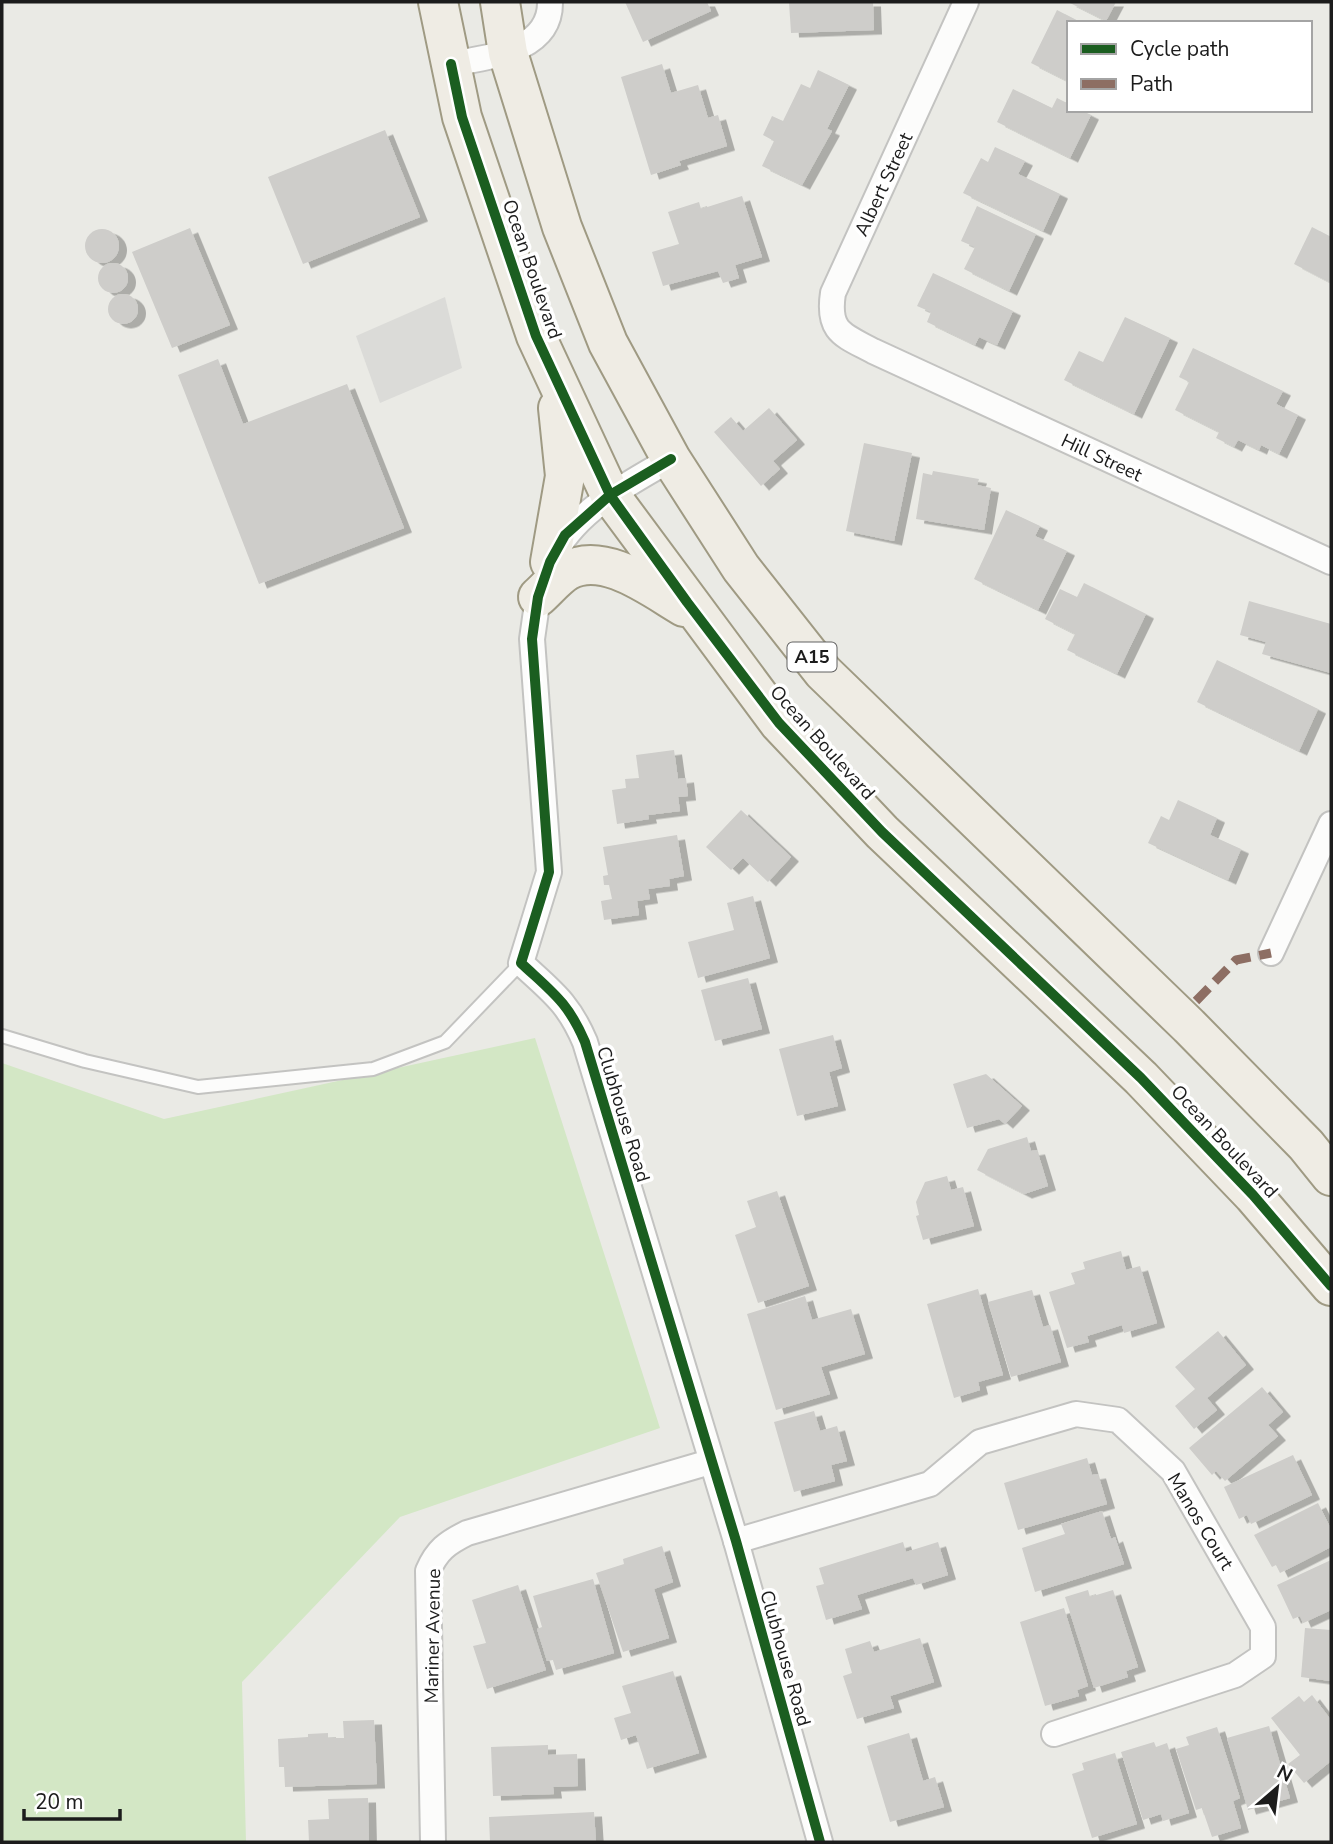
<svg xmlns="http://www.w3.org/2000/svg" width="1333" height="1844" viewBox="0 0 1333 1844" font-family="'Nunito Sans',sans-serif">
  <style>
    .grass { fill: #d3e7c5 }
    .parking { fill: #dbdbd8 }
    .building { fill: #cecdca; filter: url(#shadow) }
    .lines { fill: none; stroke-linecap: round; stroke-linejoin: round }
    .lane-casing { stroke: #c3c3c1; stroke-width: 16 }
    .street-casing { stroke: #c3c3c1; stroke-width: 28 }
    .primary-casing { stroke: #9f9a83; stroke-width: 42 }
    .lane { stroke: #fcfcfb; stroke-width: 12 }
    .street { stroke: #fcfcfb; stroke-width: 24 }
    .primary { stroke: #efece4; stroke-width: 38 }
    .quiet { stroke: #8d6e63; stroke-width: 9; stroke-dasharray: 18 9; stroke-linecap: butt }
    .cycleway-casing { stroke: #fff; stroke-width: 15 }
    .cycleway { stroke: #1b5e20; stroke-width: 10 }
    .labels { text-anchor: middle; stroke-width: 7; stroke-linejoin: round; paint-order: stroke }
    .shield { fill: #fff; stroke: #606060; stroke-width: 2 }
    .shield-label { font-size: 18px; font-weight: bold; fill: #1c1c1c }
    .street-label { font-size: 19px; fill: #1c1c1c; stroke: #fff }
  </style>
  <defs>
    <filter id="shadow"><feDropShadow dx="8" dy="4.5" stdDeviation="0" flood-color="#0004"/></filter>
  </defs>
  <rect width="100%" height="100%" fill="#eaeae5"/>
  <polygon class="grass" points="535,1038 660,1428 400,1517 242,1682 246,1842 2,1842 2,1063 164,1119"/>
  <polygon class="parking" points="445,297 462,368 380,403 356,336"/>
  <g class="building">
    <polygon points="625,2 707,2 711,11 643,42"/>
    <polygon points="789,2 873,2 874,30 791,33"/>
    <polygon points="1068,2 1116,2 1106,21"/>
    <polygon points="1057,10 1082,23 1069,23 1069,82 1031,63"/>
    <polygon points="662,64 671,93 698,85 708,118 718,115 727,146 679,161 681,165 651,175 621,77"/>
    <polygon points="818,70 849,85 827,129 832,131 802,185 762,166 774,141 763,135 772,116 783,121 801,84 810,88"/>
    <polygon points="1013,89 1052,108 1057,98 1069,104 1069,110 1081,110 1091,115 1070,158 997,122"/>
    <polygon points="385,130 420,217 303,264 268,177"/>
    <polygon points="995,147 1025,161 1018,174 1060,194 1043,231 963,193 981,158 988,162"/>
    <polygon points="742,196 762,257 735,265 739,278 723,283 718,271 663,286 652,252 679,244 668,212 699,202 701,209"/>
    <polygon points="977,206 1036,234 1009,291 964,269 975,247 961,241"/>
    <polygon points="1312,227 1331,237 1331,283 1294,264"/>
    <polygon points="190,228 230,325 172,348 132,252"/>
    <circle cx="102" cy="246" r="17"/>
    <circle cx="113" cy="278" r="15"/>
    <polygon points="933,273 1013,311 997,345 979,337 975,345 927,322 931,312 917,306"/>
    <circle cx="123" cy="309" r="15"/>
    <polygon points="1125,317 1170,338 1134,414 1064,380 1079,351 1103,362"/>
    <polygon points="1193,348 1283,391 1276,404 1298,415 1279,454 1261,445 1259,450 1238,440 1234,447 1216,438 1219,432 1175,410 1189,382 1179,377"/>
    <polygon points="218,359 243,424 347,384 404,528 259,584 178,375"/>
    <polygon points="769,408 797,440 773,461 780,469 761,486 714,432 731,417 743,431"/>
    <polygon points="864,443 912,453 894,541 846,531"/>
    <polygon points="933,471 979,479 977,485 991,488 984,530 916,519 923,473 932,475"/>
    <polygon points="1006,510 1040,526 1035,536 1067,551 1038,610 974,579"/>
    <polygon points="1084,583 1146,614 1117,674 1067,650 1075,634 1045,619 1060,589 1077,597"/>
    <polygon points="1249,601 1331,624 1331,673 1262,654 1266,642 1240,635"/>
    <polygon points="1217,660 1318,709 1299,751 1197,702"/>
    <polygon points="674,750 678,779 686,778 688,796 678,797 680,811 648,815 649,819 617,824 612,790 626,788 625,779 639,778 636,755"/>
    <polygon points="1178,800 1217,818 1210,835 1241,849 1228,880 1148,843 1161,816 1169,820"/>
    <polygon points="741,810 791,857 768,882 743,858 731,870 706,847"/>
    <polygon points="677,835 684,876 669,879 670,886 648,889 650,899 637,901 639,915 604,920 601,901 612,899 609,885 604,885 603,876 608,875 603,847"/>
    <polygon points="753,896 770,958 698,978 688,942 734,930 727,903"/>
    <polygon points="748,978 762,1029 715,1041 701,990"/>
    <polygon points="833,1035 842,1068 829,1072 838,1106 797,1116 779,1049"/>
    <polygon points="986,1074 1022,1106 1005,1124 999,1119 967,1128 953,1084"/>
    <polygon points="1027,1137 1031,1151 1037,1150 1048,1186 1024,1194 977,1170 988,1149"/>
    <polygon points="947,1176 951,1190 963,1187 974,1226 923,1240 916,1216 919,1215 916,1202 925,1182"/>
    <polygon points="777,1191 809,1286 758,1303 735,1235 756,1227 747,1201"/>
    <polygon points="1121,1251 1126,1270 1140,1266 1157,1323 1124,1333 1122,1325 1087,1336 1089,1342 1067,1348 1049,1292 1075,1284 1071,1273 1085,1269 1083,1262"/>
    <polygon points="978,1289 1003,1375 978,1382 980,1390 954,1398 927,1304"/>
    <polygon points="1032,1290 1043,1327 1050,1325 1061,1362 1011,1377 988,1302"/>
    <polygon points="805,1296 812,1320 851,1309 865,1354 821,1367 830,1394 776,1410 747,1314"/>
    <polygon points="1218,1331 1246,1365 1207,1398 1217,1410 1194,1429 1175,1406 1195,1389 1175,1367"/>
    <polygon points="1262,1387 1283,1412 1268,1425 1278,1436 1225,1481 1216,1471 1212,1475 1189,1448"/>
    <polygon points="814,1411 820,1431 837,1426 847,1461 831,1465 835,1481 794,1492 774,1422"/>
    <polygon points="1293,1455 1312,1495 1251,1524 1247,1515 1239,1519 1224,1487"/>
    <polygon points="1087,1458 1092,1475 1098,1474 1107,1504 1018,1530 1004,1483"/>
    <polygon points="1318,1503 1331,1529 1331,1547 1280,1573 1276,1565 1272,1567 1254,1535"/>
    <polygon points="1102,1511 1111,1539 1115,1537 1124,1564 1035,1592 1022,1548 1065,1534 1061,1524"/>
    <polygon points="903,1542 906,1552 938,1542 948,1575 916,1585 913,1578 857,1595 862,1609 826,1620 816,1586 824,1584 819,1568"/>
    <polygon points="662,1546 673,1582 654,1589 669,1638 623,1652 596,1573 624,1564 623,1559"/>
    <polygon points="1331,1560 1331,1610 1303,1623 1300,1616 1293,1619 1277,1585"/>
    <polygon points="593,1579 614,1653 556,1670 553,1660 547,1661 537,1629 542,1627 533,1596"/>
    <polygon points="518,1585 546,1670 487,1689 473,1646 486,1643 472,1600"/>
    <polygon points="1088,1590 1090,1597 1113,1590 1138,1667 1126,1671 1128,1677 1094,1688 1065,1597"/>
    <polygon points="1064,1608 1088,1686 1077,1690 1079,1696 1045,1706 1020,1622"/>
    <polygon points="1305,1628 1331,1630 1331,1681 1301,1677"/>
    <polygon points="920,1638 934,1682 890,1696 894,1708 857,1719 843,1676 852,1673 845,1649 870,1641 874,1652"/>
    <polygon points="673,1671 699,1753 647,1769 636,1735 621,1740 614,1718 631,1713 622,1686"/>
    <polygon points="1312,1695 1331,1720 1331,1761 1304,1783 1288,1764 1300,1755 1271,1718 1299,1696 1304,1702"/>
    <polygon points="374,1720 377,1784 285,1787 284,1767 279,1767 278,1739 308,1737 308,1734 328,1733 328,1738 344,1738 343,1721"/>
    <polygon points="1269,1726 1290,1798 1248,1810 1227,1738"/>
    <polygon points="1217,1727 1240,1798 1233,1801 1241,1828 1212,1837 1202,1808 1196,1810 1176,1749 1189,1745 1186,1737"/>
    <polygon points="909,1733 923,1781 935,1777 944,1807 890,1822 867,1746"/>
    <polygon points="1154,1742 1156,1747 1167,1743 1189,1813 1163,1821 1161,1814 1143,1820 1121,1752"/>
    <polygon points="548,1745 548,1755 577,1754 578,1786 553,1787 554,1794 493,1796 491,1747"/>
    <polygon points="1115,1753 1137,1824 1092,1838 1072,1774 1084,1770 1082,1763"/>
    <polygon points="368,1798 369,1842 309,1842 308,1820 329,1819 328,1799"/>
    <polygon points="594,1812 596,1842 490,1842 489,1817"/>
  </g>
  <g class="lines">
    <defs>
      <polyline id="lane" points="2,1036 85,1061 198,1087 373,1069 445,1042 521,963"/>
      <g id="street">
        <path d="M966 2 833 293C827 332 843 335 873 351L1331 562"/>
        <path d="M451 64C487 57 551 52 550 2"/>
        <path d="M556 551C580 508 630 483 671 459"/>
        <path d="M542 584 538 597 532 639 549 872 521 963C552 992 568 1002 585 1042L736 1541 820 1842"/>
        <polyline points="1271,953 1331,824"/>
        <polyline points="736,1541 930,1484 980,1442 1076,1414 1118,1420 1173,1471 1263,1627 1263,1656 1235,1675 1054,1734"/>
        <path d="M433 1842 428 1571C437 1550 447 1543 467 1533L710 1462"/>
      </g>
      <g id="primary">
        <polyline points="438,2 462,117 536,336 610,495 779,723 882,832 1141,1078 1253,1195 1331,1286"/>
        <polyline points="500,2 508,53 562,227 608,343 671,459 741,568 823,672 1189,1026 1306,1145 1331,1176"/>
        <polyline points="550,562 565,476 558,408"/>
        <path d="M538 597C547 589 557 577 567 571 604 550 653 589 684 607"/>
      </g>
    </defs>
    <use href="#lane" class="lane-casing"/>
    <use href="#street" class="street-casing"/>
    <use href="#primary" class="primary-casing"/>
    <use href="#lane" class="lane"/>
    <use href="#street" class="street"/>
    <use href="#primary" class="primary"/>
    <polyline class="quiet" points="1196,1001 1236,960 1271,953"/>
    <defs>
      <g id="cycleway">
        <polyline points="451,64 462,117 536,336 610,495 687,602 779,723 882,832 1141,1078 1253,1195 1331,1286"/>
        <path d="M671 459 610 495 565 535 550 562 538 597 532 639 549 872 521 963C552 992 568 1002 585 1042L736 1541 820 1842"/>
      </g>
    </defs>
    <use href="#cycleway" class="cycleway-casing"/>
    <use href="#cycleway" class="cycleway"/>
  </g>
  <g class="labels">
    <rect class="shield" x="787.5" y="642.5" width="49" height="29" rx="5"/>
    <g class="shield-label">
      <text x="812" y="663">A15</text>
    </g>
    <g class="street-label">
      <text transform="translate(883 184) rotate(-65)" y="7">Albert Street</text>
      <text transform="translate(533 269) rotate(71)" y="7">Ocean Boulevard</text>
      <text transform="translate(1102 457) rotate(25)" y="7">Hill Street</text>
      <text transform="translate(823 742) rotate(48)" y="7">Ocean Boulevard</text>
      <text transform="translate(624 1114) rotate(73)" y="7">Clubhouse Road</text>
      <text transform="translate(1225 1141) rotate(47)" y="7">Ocean Boulevard</text>
      <text transform="translate(1201 1521) rotate(59)" y="7">Manos Court</text>
      <text transform="translate(432 1636) rotate(-89)" y="7">Mariner Avenue</text>
      <text transform="translate(786 1658) rotate(74)" y="7">Clubhouse Road</text>
    </g>
  </g>
  <rect width="1333" height="1844" fill="none" stroke="#1c1c1c" stroke-width="7"/>
  <rect x="1067" y="21" width="245" height="91" fill="#ffffff" stroke="#a4a4a4" stroke-width="2"/>
  <rect x="1081" y="44" width="35" height="10" fill="#1b5e20" stroke="#a4a4a4" stroke-width="2"/>
  <text x="1130" y="56" font-size="21" fill="#1c1c1c">Cycle path</text>
  <rect x="1081" y="79" width="35" height="10" fill="#8d6e63" stroke="#a4a4a4" stroke-width="2"/>
  <text x="1130" y="91" font-size="21" fill="#1c1c1c">Path</text>
  <g transform="translate(1277 1788) rotate(28)" stroke="#ffffff" stroke-width="5" paint-order="stroke">
  <path d="M0-5L12 26L0 18L-12 26Z" fill="#1c1c1c"/>
  <text y="-10" font-size="19" font-weight="bold" text-anchor="middle" fill="#1c1c1c">N</text>
  </g>
  <path d="M24 1809v10h96v-10" fill="none" stroke="#1c1c1c" stroke-width="3.5"/>
  <text x="35" y="1809" font-size="21" fill="#1c1c1c" stroke="#ffffff" stroke-width="5" paint-order="stroke">20 m</text>
</svg>
